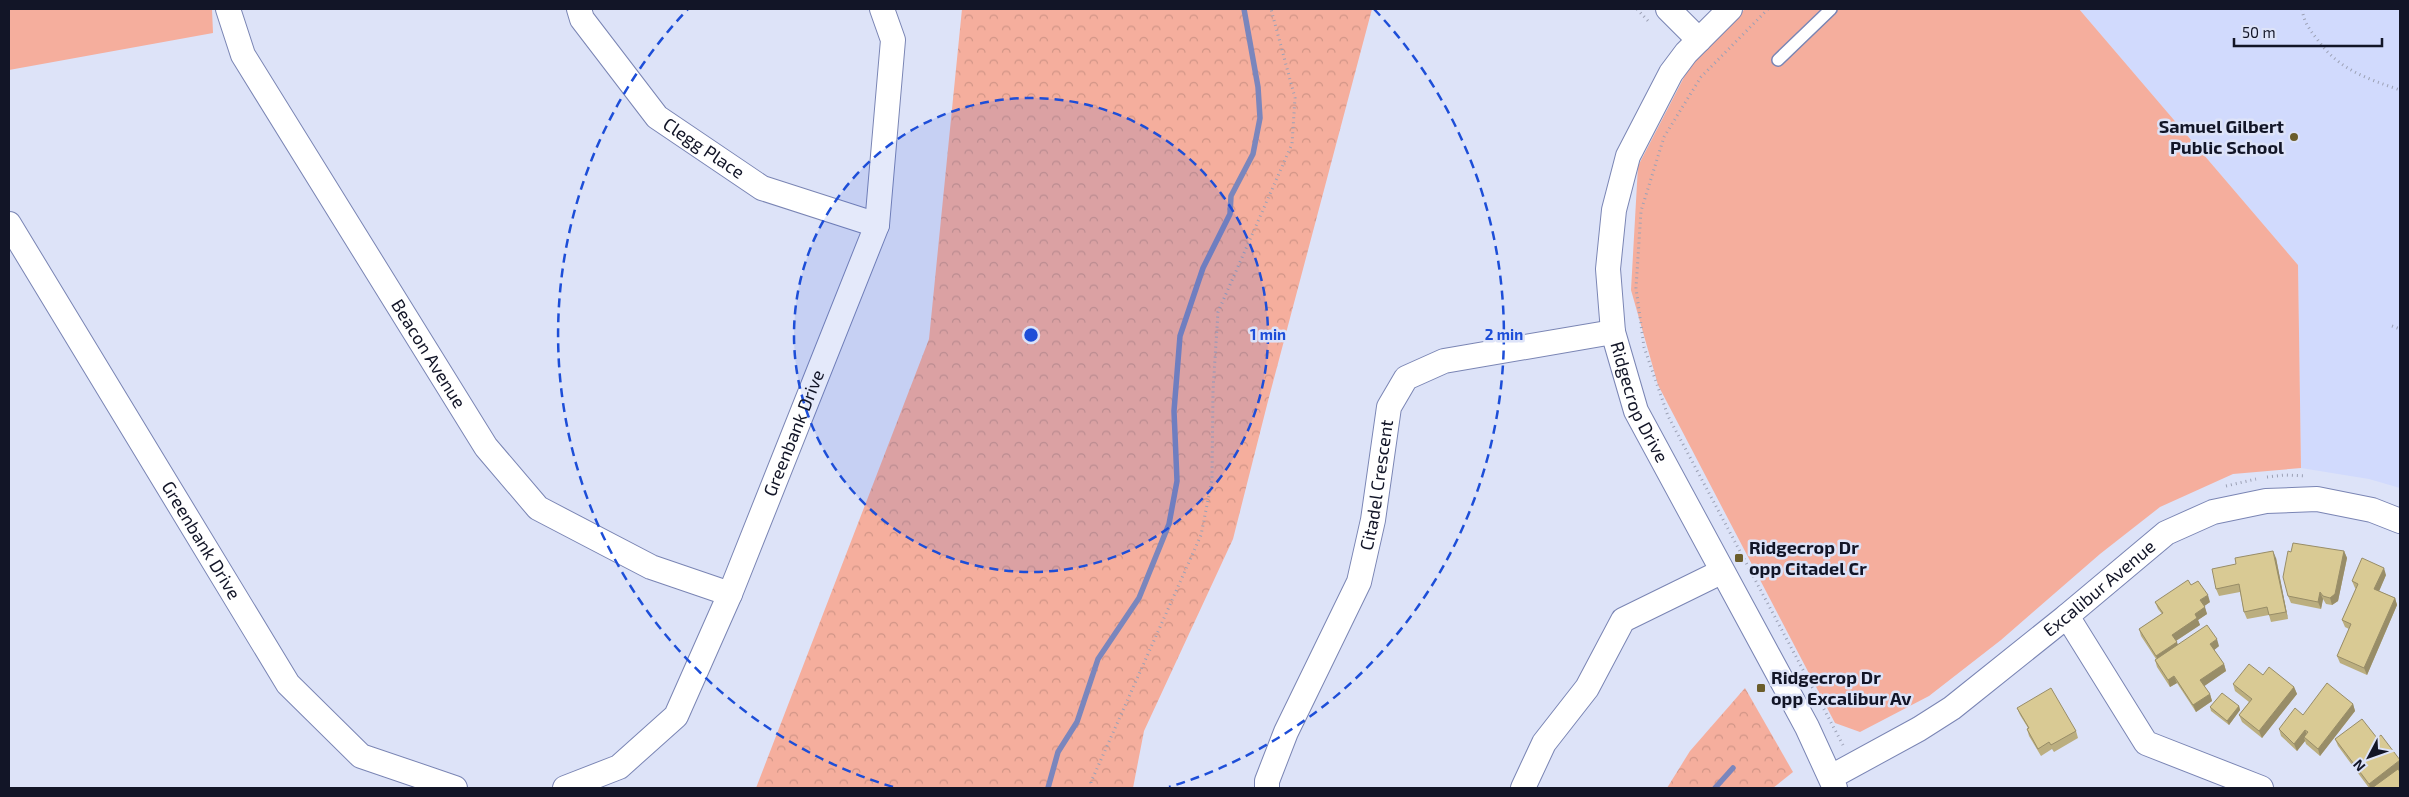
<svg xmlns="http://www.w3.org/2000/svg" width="2409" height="797" viewBox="0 0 2409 797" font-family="'Exo 2',sans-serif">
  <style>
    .built { fill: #d1dafd }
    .green { fill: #f5ae9d }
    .forest { fill: url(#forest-crowns) }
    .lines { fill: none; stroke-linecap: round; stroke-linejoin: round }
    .stream { stroke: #7a86bd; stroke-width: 5.5 }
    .service-casing { stroke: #7a85b4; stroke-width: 14 }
    .minor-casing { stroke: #7a85b4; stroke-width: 26 }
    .path { stroke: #9ca1b5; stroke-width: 3; stroke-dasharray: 1 4; stroke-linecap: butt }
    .service { stroke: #fff; stroke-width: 11 }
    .minor { stroke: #fff; stroke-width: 24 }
    .wall { fill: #bbae7f }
    .shaded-wall { fill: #988d68 }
    .building { fill: #d9ca94; stroke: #988d68 }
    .ring { fill: none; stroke: #1d4ed8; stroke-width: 2.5; stroke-dasharray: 9 6 }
    .poi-dot { fill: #6b5d2b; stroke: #dde3f8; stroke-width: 2 }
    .labels { text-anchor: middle; stroke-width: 5; stroke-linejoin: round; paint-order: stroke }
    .poi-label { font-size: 18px; font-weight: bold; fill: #121527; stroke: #dde3f8; text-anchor: start }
    .street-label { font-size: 18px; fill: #121527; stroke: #dde3f8 }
    .centre { fill: #1d4ed8; stroke: #dde3f8; stroke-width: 2.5 }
    .ring-label { font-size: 15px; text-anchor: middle; font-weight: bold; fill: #1d4ed8; stroke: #dde3f8; stroke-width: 5; stroke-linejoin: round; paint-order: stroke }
  </style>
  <defs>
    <pattern id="forest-crowns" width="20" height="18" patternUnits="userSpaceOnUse" patternTransform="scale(1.25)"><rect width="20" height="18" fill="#f5ae9d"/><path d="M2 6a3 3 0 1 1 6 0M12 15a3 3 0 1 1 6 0" fill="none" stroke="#d19587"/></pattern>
  </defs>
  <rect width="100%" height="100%" fill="#dde3f8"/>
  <polygon class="built" points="2079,9 2400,9 2400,488 2369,479 2301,468 2298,265"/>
  <g class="green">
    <polygon points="9,9 212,9 213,33 9,70"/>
    <polygon points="1745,9 2079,9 2298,265 2301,468 2233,474 2160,507 2100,554 2001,640 1929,696 1860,732 1835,723 1658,385 1631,290 1638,166 1695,56"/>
  </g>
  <g class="forest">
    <polygon points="962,9 1372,9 1268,401 1233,539 1144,731 1133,788 756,788 929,339"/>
    <polygon points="1745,688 1793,772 1773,788 1667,788 1690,751"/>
  </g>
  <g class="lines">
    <g class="stream">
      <polyline points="1048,788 1058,752 1077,722 1098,659 1139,598 1169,524 1177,481 1174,411 1180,336 1203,268 1230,214 1231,196 1253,154 1260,118 1258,87 1244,9"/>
      <polyline points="1715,788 1733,768"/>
    </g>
    <defs>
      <polyline id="service" points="1778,60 1831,9"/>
      <g id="minor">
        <path id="s1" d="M228 9 243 55 486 447 538 508 651 567 730 594"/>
        <path id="s2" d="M579 9 582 19 657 117 762 188 877 225"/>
        <polyline points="1668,9 1699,40"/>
        <path id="s3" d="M1730 9 1686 53 1671 73 1628 156 1614 210 1608 269 1613 332 1636 411 1807 727 1835 788"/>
        <path id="s4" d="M9 224 288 684 361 756 455 788"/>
        <polyline points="2067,616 2146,743 2261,788"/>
        <path id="s5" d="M1831 777 1919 729 1952 708 2067 616 2166 533 2213 512 2266 501 2317 499 2372 510 2400 521"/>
        <path id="s6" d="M565 788 619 767 676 716 730 594 877 225 893 40 882 9"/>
        <path id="s7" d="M1267 788V781L1286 732 1359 582 1373 520 1389 407 1406 378 1444 361 1613 332"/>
        <polyline points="1523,788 1544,743 1587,688 1623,620 1721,572"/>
      </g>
    </defs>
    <use href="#service" class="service-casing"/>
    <use href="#minor" class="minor-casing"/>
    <g class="path">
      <polyline points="1637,9 1650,23"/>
      <polyline points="1768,9 1701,77 1664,137 1641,211 1636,288 1644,347 1668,416 1843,745"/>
      <path d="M2302 9C2304 22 2309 29 2317 39 2339 70 2366 78 2400 90"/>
      <polyline points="2392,326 2400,329"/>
      <polyline points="2267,477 2285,475 2306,476"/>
      <polyline points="2226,486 2256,479"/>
      <polyline points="1091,788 1091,782 1201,535 1212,480 1213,390 1218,312 1292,144 1295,98 1271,9"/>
    </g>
    <use href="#service" class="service"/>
    <use href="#minor" class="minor"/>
  </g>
  <g class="wall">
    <polygon points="2344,551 2347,558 2338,601 2332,605 2326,604 2323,599 2321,609 2291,603 2288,596 2291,552"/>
    <polygon points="2276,558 2288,619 2271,622 2269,615 2247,619 2244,612 2240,592 2219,596 2216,589"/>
    <polygon points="2386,575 2379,591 2395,598 2397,605 2367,675 2340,663 2337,656 2349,629 2345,627 2342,620 2356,589 2355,588 2352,581"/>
    <polygon points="2155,602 2210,602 2204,606 2207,614 2198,620 2200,625 2176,641 2178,645 2219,646 2214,650 2224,664 2226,671 2204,686 2210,694 2212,701 2196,712 2177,683 2170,687 2157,667 2155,660 2156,659 2141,636 2139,629 2162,614 2158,609"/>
    <polygon points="2263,675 2294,687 2297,694 2262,738 2242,722 2239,715 2249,702 2235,691 2233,684"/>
    <polygon points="2353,704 2355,711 2320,756 2306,744 2305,741 2297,751 2281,736 2279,729 2303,715"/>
    <polygon points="2239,706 2240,710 2229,725 2211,711 2210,707"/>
    <polygon points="2017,708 2076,731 2078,738 2054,752 2052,749 2041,756 2029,736 2027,729 2028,728 2020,715"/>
    <polygon points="2335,739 2399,770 2400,788 2369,788 2338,746"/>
  </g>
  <g class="shaded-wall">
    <polygon points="2273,551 2276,558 2288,619 2286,612"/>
    <polygon points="2344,551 2347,558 2338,601 2332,605 2330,598"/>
    <polygon points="2384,568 2386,575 2377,596 2374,589"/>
    <polygon points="2320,592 2323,599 2321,609 2318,602"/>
    <polygon points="2208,595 2210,602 2203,607 2200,600"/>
    <polygon points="2395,598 2397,605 2367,675 2364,668"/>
    <polygon points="2205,607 2207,614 2198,620 2200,625 2174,642 2172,635 2195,614"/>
    <polygon points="2217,639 2219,646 2213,651 2210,644"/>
    <polygon points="2177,642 2179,649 2159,663 2156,656"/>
    <polygon points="2224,664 2226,671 2203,687 2200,680"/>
    <polygon points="2174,676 2177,683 2170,687 2168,680"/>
    <polygon points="2294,687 2297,694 2262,738 2259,731"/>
    <polygon points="2210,694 2212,701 2196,712 2193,705"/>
    <polygon points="2353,704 2355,711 2320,756 2318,749"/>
    <polygon points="2239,706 2240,710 2229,725 2227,721"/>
    <polygon points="2305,730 2308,737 2304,737 2305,741 2297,751 2294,744"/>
    <polygon points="2400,760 2400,769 2375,788 2370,788 2369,784"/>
  </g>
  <g class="building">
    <polygon points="2293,543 2344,551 2335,594 2330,598 2323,596 2320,592 2318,602 2288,596 2283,577 2288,551 2291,552"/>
    <polygon points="2273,551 2286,612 2269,615 2267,607 2244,612 2239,584 2216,589 2212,569 2236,564 2235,558"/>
    <polygon points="2362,558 2384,568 2374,589 2395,598 2364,668 2337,656 2351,624 2342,620 2358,584 2352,581"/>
    <polygon points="2188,580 2191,585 2198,581 2208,595 2200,600 2205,607 2195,614 2197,618 2172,635 2177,642 2156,656 2139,629 2163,613 2155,602"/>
    <polygon points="2207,625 2217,639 2210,644 2224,664 2200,680 2210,694 2193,705 2174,676 2168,680 2155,660"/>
    <polygon points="2249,664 2263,675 2269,667 2294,687 2259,731 2239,715 2252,699 2233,684"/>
    <polygon points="2327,683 2353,704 2318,749 2304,737 2308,732 2305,730 2294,744 2279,729 2295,708 2303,715"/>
    <polygon points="2051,688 2076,731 2051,745 2049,742 2038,749 2027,729 2029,728 2017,708"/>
    <polygon points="2222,693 2239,706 2227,721 2210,707"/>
    <polygon points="2362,719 2377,738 2381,735 2400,760 2369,784 2335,739"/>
    <polygon points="2398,769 2400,772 2400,788 2372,788"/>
  </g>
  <circle cx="1031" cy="335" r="237" fill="#1d4ed8" fill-opacity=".12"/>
  <g class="ring">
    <circle cx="1031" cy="335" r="237"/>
    <path d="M893 787A473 473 0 0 1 688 9M1374 9A473 473 0 0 1 1169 787"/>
  </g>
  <g class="poi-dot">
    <circle cx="2294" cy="137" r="5"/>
    <rect x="1734" y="553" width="10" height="10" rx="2.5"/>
    <rect x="1756" y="683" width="10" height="10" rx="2.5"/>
  </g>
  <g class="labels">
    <g class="poi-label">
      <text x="2284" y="133" text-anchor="end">Samuel Gilbert<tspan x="2284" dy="21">Public School</tspan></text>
      <text x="1749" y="554">Ridgecrop Dr<tspan x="1749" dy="21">opp Citadel Cr</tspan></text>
      <text x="1771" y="684">Ridgecrop Dr<tspan x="1771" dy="21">opp Excalibur Av</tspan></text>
    </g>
    <g class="street-label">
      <text dy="6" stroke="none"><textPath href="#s2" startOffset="190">Clegg Place</textPath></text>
      <text dy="6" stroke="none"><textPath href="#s1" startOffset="400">Beacon Avenue</textPath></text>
      <text dy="6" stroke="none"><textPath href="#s3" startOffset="434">Ridgecrop Drive</textPath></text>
      <text dy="6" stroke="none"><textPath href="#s6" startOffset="441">Greenbank Drive</textPath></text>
      <text dy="6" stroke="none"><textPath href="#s7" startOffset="325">Citadel Crescent</textPath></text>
      <text dy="6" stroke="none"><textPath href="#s4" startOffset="370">Greenbank Drive</textPath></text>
      <text dy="6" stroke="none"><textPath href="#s5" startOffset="329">Excalibur Avenue</textPath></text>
    </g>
  </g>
  <circle cx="1031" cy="335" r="8" class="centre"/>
  <g class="ring-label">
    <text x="1268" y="340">1 min</text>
    <text x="1504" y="340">2 min</text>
  </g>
  <rect width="2409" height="797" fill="none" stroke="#121527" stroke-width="20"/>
  <g transform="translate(2369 757) rotate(229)" stroke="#dde3f8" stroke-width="4" paint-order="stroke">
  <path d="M0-4L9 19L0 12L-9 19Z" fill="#121527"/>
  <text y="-8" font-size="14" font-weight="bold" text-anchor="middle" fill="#121527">N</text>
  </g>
  <path d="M2234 38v8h148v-8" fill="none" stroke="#121527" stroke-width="2.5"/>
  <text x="2242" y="38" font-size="15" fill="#121527" stroke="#dde3f8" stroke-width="4" paint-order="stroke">50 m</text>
</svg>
